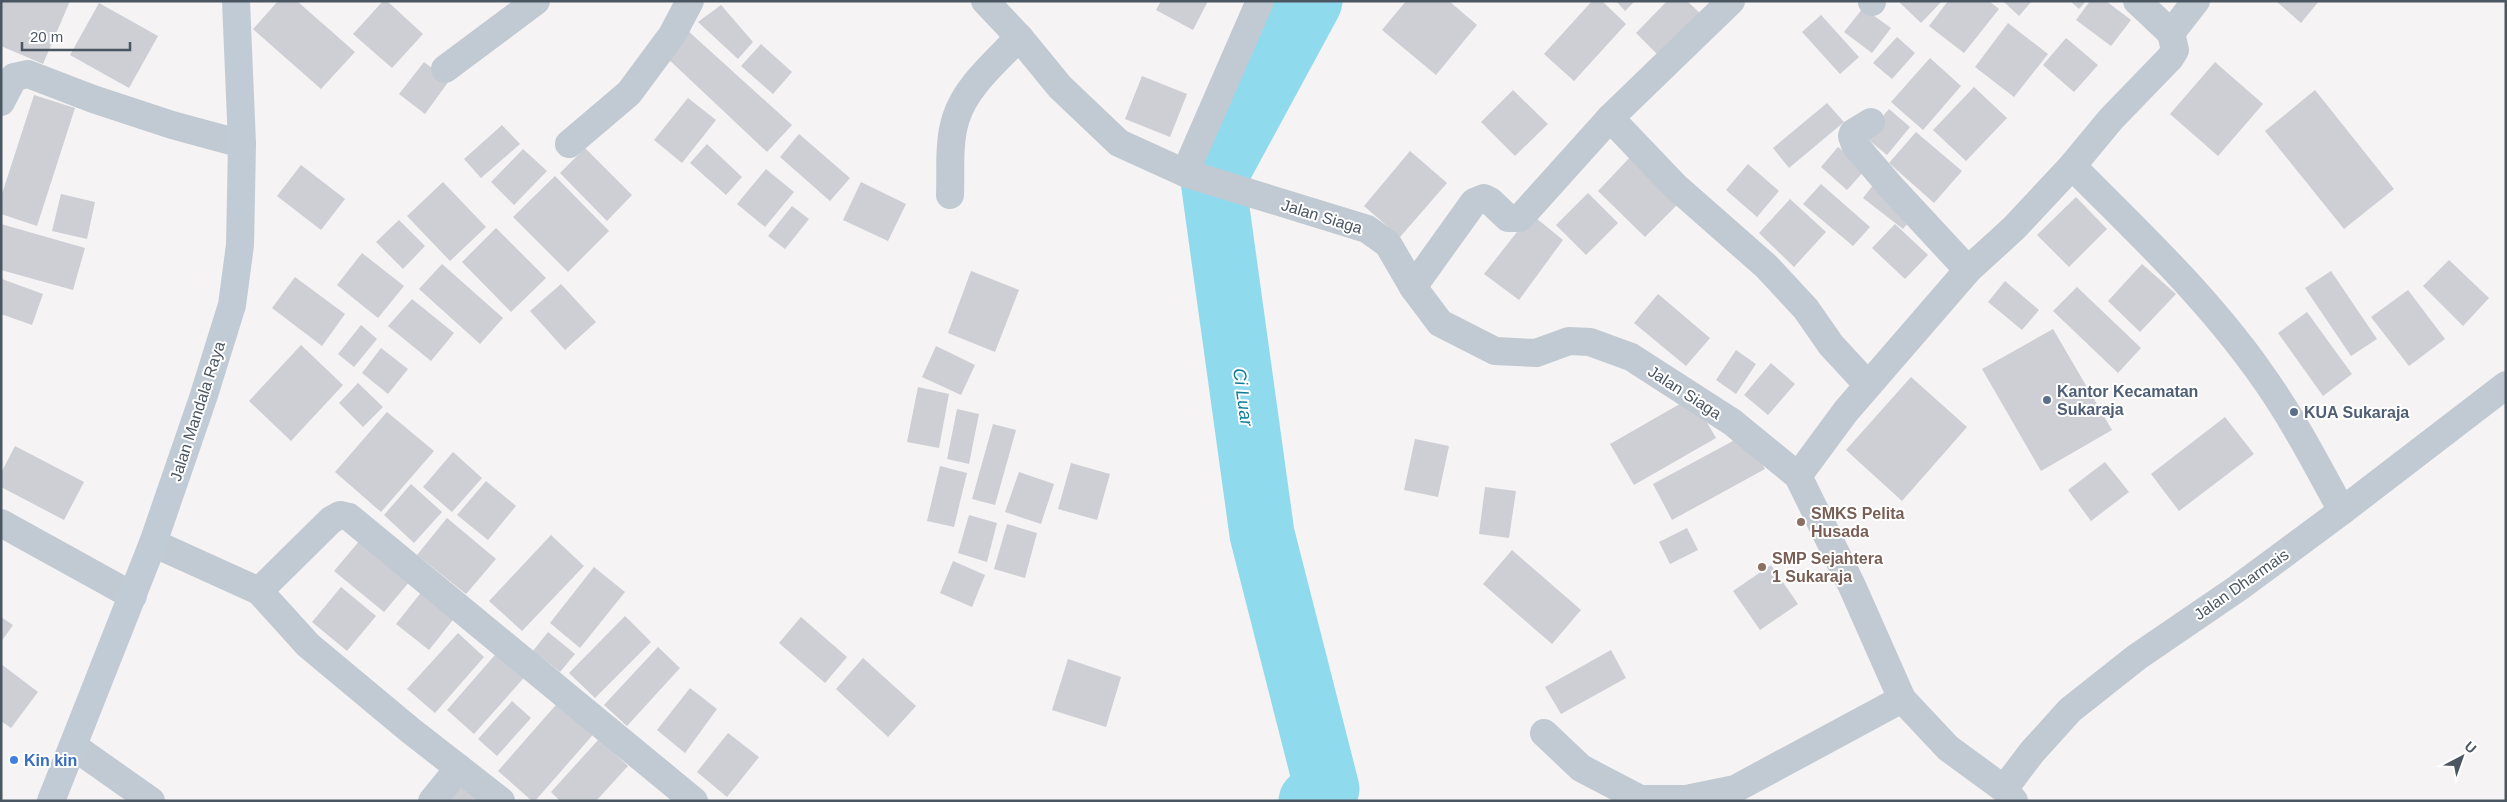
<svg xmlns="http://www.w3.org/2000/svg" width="2507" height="802" viewBox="0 0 2507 802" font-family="Arial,sans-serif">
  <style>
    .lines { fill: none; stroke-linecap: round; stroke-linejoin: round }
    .river { stroke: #90daee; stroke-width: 65 }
    .building { fill: #cdcfd5 }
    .street { stroke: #c1cad2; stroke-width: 28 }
    .secondary { stroke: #c1cbd6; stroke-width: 28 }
    .service-dot { fill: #5c6f8a; stroke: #fff; stroke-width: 2 }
    .education-dot { fill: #8d6e63; stroke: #fff; stroke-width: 2 }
    .shop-dot { fill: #3f7fe0; stroke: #fff; stroke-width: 2 }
    .labels { text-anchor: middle; stroke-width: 4; stroke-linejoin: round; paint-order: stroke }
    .street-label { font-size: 16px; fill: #4a5661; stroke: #fff }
    .service-label { font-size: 16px; font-weight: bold; fill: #4e5e75; stroke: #fff; text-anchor: start }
    .education-label { font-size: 16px; font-weight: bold; fill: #785e54; stroke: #fff; text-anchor: start }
    .shop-label { font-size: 16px; font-weight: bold; fill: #366cbe; stroke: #fff; text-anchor: start }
    .water-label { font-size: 18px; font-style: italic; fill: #0c7c9b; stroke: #fff }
  </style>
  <rect width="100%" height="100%" fill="#f5f3f3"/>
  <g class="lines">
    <polyline class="river" points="1310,1 1213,180 1262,534 1327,789 1311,801"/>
  </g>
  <g class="building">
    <polygon points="1,1 70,1 43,64 1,46"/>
    <polygon points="278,1 297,1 355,52 321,89 253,29"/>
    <polygon points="383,1 387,1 423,34 392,68 353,34"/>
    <polygon points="1161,1 1208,1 1193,30 1156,10"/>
    <polygon points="1406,1 1449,1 1477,25 1436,75 1382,30"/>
    <polygon points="1592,1 1602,1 1626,24 1574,81 1544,54"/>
    <polygon points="1616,1 1635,1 1625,11"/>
    <polygon points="1667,1 1687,1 1701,14 1659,56 1636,33"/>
    <polygon points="1898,1 1942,1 1921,23"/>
    <polygon points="1948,1 1989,1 1999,9 1964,53 1929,26"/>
    <polygon points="2003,1 2032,1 2019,16"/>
    <polygon points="2070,1 2086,1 2079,9"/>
    <polygon points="2090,1 2106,1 2131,20 2111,46 2076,20"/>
    <polygon points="2276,1 2319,1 2301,23"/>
    <polygon points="99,3 158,36 129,88 70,55"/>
    <polygon points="721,5 753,42 738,59 698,22"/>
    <polygon points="1863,8 1891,28 1872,53 1844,32"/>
    <polygon points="1821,15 1859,57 1840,74 1802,32"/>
    <polygon points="2008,23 2048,54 2014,97 1975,67"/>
    <polygon points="686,29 792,125 767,152 664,55"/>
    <polygon points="1897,37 1915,53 1892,79 1873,63"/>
    <polygon points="2066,38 2098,65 2074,92 2043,65"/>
    <polygon points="761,44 792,72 773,94 741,66"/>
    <polygon points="1930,58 1961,86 1923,130 1891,102"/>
    <polygon points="424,62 449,81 425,114 399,94"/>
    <polygon points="2215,62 2263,104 2218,156 2170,114"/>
    <polygon points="1142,76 1187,94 1170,137 1125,119"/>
    <polygon points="1974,87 2007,118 1966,161 1933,130"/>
    <polygon points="1513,90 1548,124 1515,156 1481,122"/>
    <polygon points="2315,90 2394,189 2344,229 2265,131"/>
    <polygon points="34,95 75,108 37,226 1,214 1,197"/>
    <polygon points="688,98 716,120 682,163 654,140"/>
    <polygon points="1827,103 1844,122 1789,168 1773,148"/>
    <polygon points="1889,109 1910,127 1887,155 1865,137"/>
    <polygon points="502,125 520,144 481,178 464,159"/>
    <polygon points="1916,132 1962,171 1934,203 1889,163"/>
    <polygon points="799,134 850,178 830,201 780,157"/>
    <polygon points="707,144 742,177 726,195 690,163"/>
    <polygon points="1838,147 1865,170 1847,190 1821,167"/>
    <polygon points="585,148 632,195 607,221 560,173"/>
    <polygon points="523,149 547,171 514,205 491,182"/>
    <polygon points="1410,151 1447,183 1400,237 1364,206"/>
    <polygon points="1634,153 1682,200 1645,237 1598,191"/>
    <polygon points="1748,164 1779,191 1757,217 1726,190"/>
    <polygon points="301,165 345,199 321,230 277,196"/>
    <polygon points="766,169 794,192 765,227 737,204"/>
    <polygon points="555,176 609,231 568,272 513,217"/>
    <polygon points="443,182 486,227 450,261 407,216"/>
    <polygon points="861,182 906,204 888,241 843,220"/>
    <polygon points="1821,184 1870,227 1853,246 1803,204"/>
    <polygon points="1874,184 1912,218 1903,229 1863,198"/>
    <polygon points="1588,193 1618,223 1586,255 1556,225"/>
    <polygon points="61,194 95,202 87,239 52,231"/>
    <polygon points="2076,197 2107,229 2069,267 2037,235"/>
    <polygon points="1790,199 1826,232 1794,267 1759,233"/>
    <polygon points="792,206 809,219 785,249 768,236"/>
    <polygon points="1531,214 1563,240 1519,300 1484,274"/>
    <polygon points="399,220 425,246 403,269 376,242"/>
    <polygon points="1,224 85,248 73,290 1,270"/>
    <polygon points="1895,224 1928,255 1905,279 1872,248"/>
    <polygon points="496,228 546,278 511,312 462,262"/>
    <polygon points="362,253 404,286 378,318 337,285"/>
    <polygon points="2449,260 2489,298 2463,326 2423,286"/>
    <polygon points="442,264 503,318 480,344 419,289"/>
    <polygon points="2142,264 2176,294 2140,332 2108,301"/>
    <polygon points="971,271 1019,290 995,352 948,333"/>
    <polygon points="2331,271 2377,339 2351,356 2305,288"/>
    <polygon points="295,277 345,314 322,346 272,308"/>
    <polygon points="2,279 43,294 32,325 1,314"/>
    <polygon points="2005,281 2039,310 2022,330 1988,302"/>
    <polygon points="561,284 596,322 565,350 530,311"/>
    <polygon points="2077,287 2141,348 2118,373 2053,311"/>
    <polygon points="2408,290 2445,339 2409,366 2371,317"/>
    <polygon points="1658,294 1710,338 1686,366 1634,323"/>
    <polygon points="412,299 454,333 431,361 388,326"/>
    <polygon points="2307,312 2352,374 2323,396 2278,333"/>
    <polygon points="361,325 377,339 354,367 338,354"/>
    <polygon points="2053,329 2112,430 2041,471 1982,369"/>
    <polygon points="301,345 343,385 291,441 249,401"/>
    <polygon points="936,346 975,365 961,395 922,377"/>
    <polygon points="381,348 408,369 388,394 362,373"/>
    <polygon points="1736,350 1756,364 1736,394 1716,380"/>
    <polygon points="1771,363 1795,384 1768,415 1744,395"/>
    <polygon points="1911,377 1967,427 1902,501 1846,450"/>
    <polygon points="358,383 383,407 363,427 339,403"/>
    <polygon points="918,387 949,394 939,448 907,442"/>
    <polygon points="1692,397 1716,438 1634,485 1610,444"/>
    <polygon points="957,409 979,414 969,464 947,459"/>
    <polygon points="387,412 434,451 381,512 335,472"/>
    <polygon points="2225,417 2254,454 2179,511 2151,474"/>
    <polygon points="993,424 1016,430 995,505 972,499"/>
    <polygon points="1746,434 1765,469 1672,520 1653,484"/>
    <polygon points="1415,439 1449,446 1438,497 1404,490"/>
    <polygon points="15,446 84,482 64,520 1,487 1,473"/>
    <polygon points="453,452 482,478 452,512 423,487"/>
    <polygon points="2105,462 2129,492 2091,521 2068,490"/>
    <polygon points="1071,463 1110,474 1097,520 1058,509"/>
    <polygon points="940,466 967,473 954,527 927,521"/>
    <polygon points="1019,472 1054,484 1041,524 1005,512"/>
    <polygon points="486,481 516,506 488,540 457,515"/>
    <polygon points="411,484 442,512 414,543 384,515"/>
    <polygon points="1485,487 1516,491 1509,538 1479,534"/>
    <polygon points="969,515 997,523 987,562 958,553"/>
    <polygon points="447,518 496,559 466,594 417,555"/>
    <polygon points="1007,524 1037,533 1025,578 994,569"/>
    <polygon points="1687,528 1698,550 1670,564 1659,542"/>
    <polygon points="551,535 584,566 522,631 489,601"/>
    <polygon points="361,539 410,581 384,612 334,571"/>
    <polygon points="1512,550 1581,610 1552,644 1483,584"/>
    <polygon points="953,561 985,575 972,607 940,593"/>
    <polygon points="1771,565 1798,604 1760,630 1733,591"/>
    <polygon points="594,567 625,592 580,648 550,623"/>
    <polygon points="427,585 460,611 429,650 396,624"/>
    <polygon points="341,587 376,616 347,651 312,622"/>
    <polygon points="625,616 651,642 595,698 569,673"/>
    <polygon points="1,617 13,625 1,642"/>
    <polygon points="801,617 847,657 825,683 779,643"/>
    <polygon points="548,632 575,654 560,672 533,651"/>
    <polygon points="458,633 484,657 435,713 407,689"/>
    <polygon points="658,647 680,668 627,726 604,705"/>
    <polygon points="501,648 529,672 474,734 447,710"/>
    <polygon points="1611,650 1626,678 1561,714 1545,687"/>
    <polygon points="863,658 916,706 888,737 836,689"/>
    <polygon points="1068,659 1121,677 1106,727 1052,710"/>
    <polygon points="1,664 38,692 11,728 1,721"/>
    <polygon points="690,688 717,709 685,753 657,730"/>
    <polygon points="562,698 598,729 535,801 532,801 498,771"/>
    <polygon points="512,701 531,718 497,756 478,739"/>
    <polygon points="728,733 759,757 727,797 697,772"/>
    <polygon points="599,739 628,766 596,801 560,801 551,792"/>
    <polygon points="460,778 482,801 443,801"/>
  </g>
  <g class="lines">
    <g class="street">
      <polyline points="985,1 1019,37 1060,87 1119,143 1185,173 1367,229 1388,244 1413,287 1440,323 1495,351 1536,353 1569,341 1590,342 1631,357 1732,422 1798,476 1852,586 1902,699 1948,748 2004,789 2014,801"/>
      <polyline points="2137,1 2171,33"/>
      <polyline points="1872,2 1872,1"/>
      <polyline points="445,69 536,1"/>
      <polyline points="1,102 14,77 28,74 93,99 172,125 242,144"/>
      <polyline points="1610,118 1731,1"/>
      <polyline points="1871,122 1853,133 1852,136 1855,145 1891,187 1968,270"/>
      <polyline points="569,144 629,93 672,35 690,1"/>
      <polyline points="2072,166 2111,119 2170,58 2175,50 2171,33 2196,1"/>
      <polyline points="1185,173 1260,1"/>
      <path d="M950 195C951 171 948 142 956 118 966 86 997 61 1019 37"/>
      <polyline points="1413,287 1474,202 1484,198 1490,201 1508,218 1520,218 1610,118 1675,186 1766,266 1806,309 1831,345 1868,385"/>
      <path d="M1798 476 1846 411 1968 270 2014 228 2072 166C2137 231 2205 295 2259 371 2291 415 2316 463 2342 511"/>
      <polyline points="1,523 133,596"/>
      <polyline points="153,543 259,591 308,645 410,730 501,801"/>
      <polyline points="259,591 331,520 340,515 349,517 694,801"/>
      <polyline points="1544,733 1581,768 1640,799 1686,799 1735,789 1902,699"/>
      <polyline points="73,746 151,801"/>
      <polyline points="2004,789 2032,752 2070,710 2137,657 2238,588 2342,511 2506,385"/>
      <polyline points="432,801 459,768"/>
    </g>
    <polyline class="secondary" points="51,801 153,543 203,398 232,305 240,245 242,144 236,1"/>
  </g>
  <g class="service-dot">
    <circle cx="2047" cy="400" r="5"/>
    <circle cx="2294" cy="412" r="5"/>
  </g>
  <g class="education-dot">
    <circle cx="1801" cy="522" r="5"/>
    <circle cx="1762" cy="567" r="5"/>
  </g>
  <circle class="shop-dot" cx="14" cy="760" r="5"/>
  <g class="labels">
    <g class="street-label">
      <text transform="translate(1322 216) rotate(17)" y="6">Jalan Siaga</text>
      <text transform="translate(1685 392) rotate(33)" y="6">Jalan Siaga</text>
      <text transform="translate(197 411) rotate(-72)" y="6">Jalan Mandala Raya</text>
      <text transform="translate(2241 584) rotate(-35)" y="6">Jalan Dharmais</text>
    </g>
    <g class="service-label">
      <text x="2057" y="397">Kantor Kecamatan<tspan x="2057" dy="18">Sukaraja</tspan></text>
      <text x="2304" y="418">KUA Sukaraja</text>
    </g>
    <g class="education-label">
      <text x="1811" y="519">SMKS Pelita<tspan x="1811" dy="18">Husada</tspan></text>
      <text x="1772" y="564">SMP Sejahtera<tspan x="1772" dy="18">1 Sukaraja</tspan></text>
    </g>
    <g class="shop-label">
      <text x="24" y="766">Kin kin</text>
    </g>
    <g class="water-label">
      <text transform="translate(1243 397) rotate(82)" y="6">Ci Luar</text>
    </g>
  </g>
  <rect width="2507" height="802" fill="none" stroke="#4a5661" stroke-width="5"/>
  <g transform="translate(2462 757) rotate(41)" stroke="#ffffff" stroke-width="4" paint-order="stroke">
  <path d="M0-4L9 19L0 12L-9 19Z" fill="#4a5661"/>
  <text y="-8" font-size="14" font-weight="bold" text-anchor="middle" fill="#4a5661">U</text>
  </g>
  <path d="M22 42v8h108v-8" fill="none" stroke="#4a5661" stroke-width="2.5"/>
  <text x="30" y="42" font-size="15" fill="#4a5661" stroke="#ffffff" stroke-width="4" paint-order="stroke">20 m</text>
</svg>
